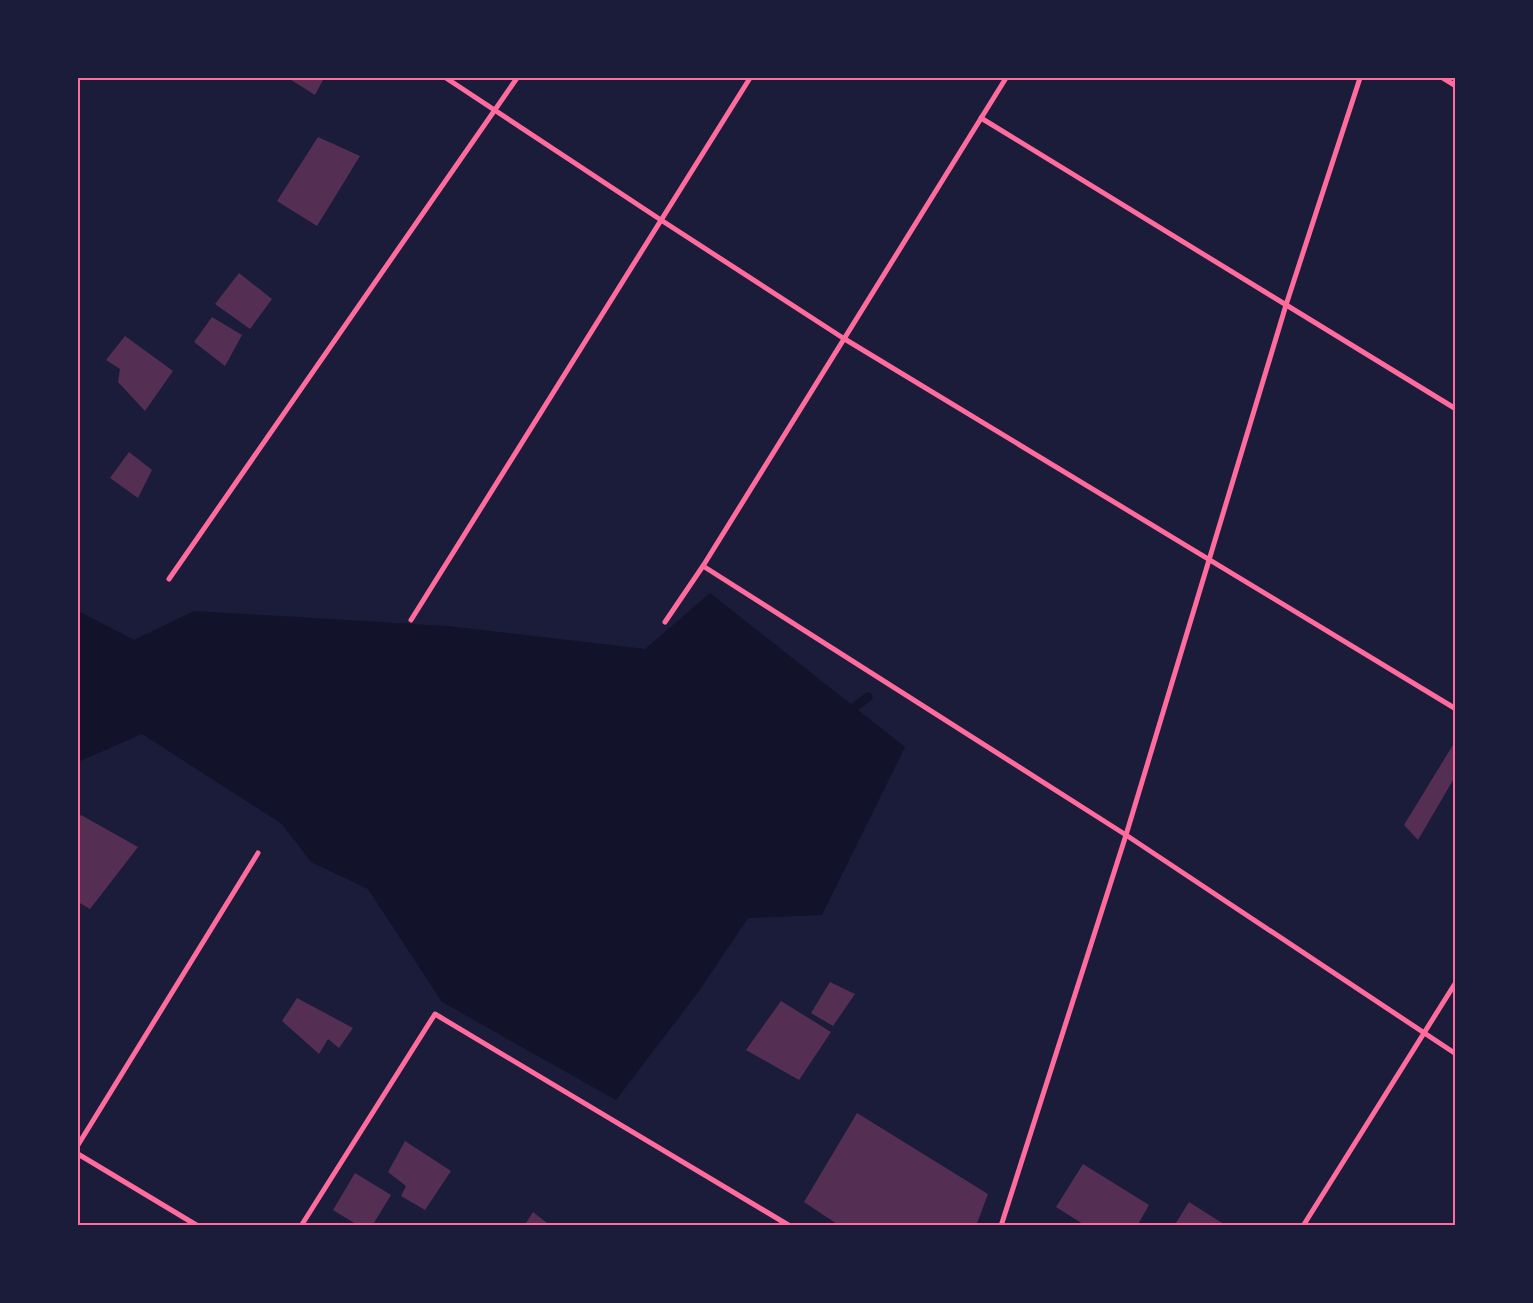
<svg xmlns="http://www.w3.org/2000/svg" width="1533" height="1303" viewBox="0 0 1533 1303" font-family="'Public Sans',sans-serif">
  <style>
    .water { fill: #12122b }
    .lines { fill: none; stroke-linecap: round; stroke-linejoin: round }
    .stream { stroke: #12122b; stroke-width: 9 }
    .building { fill: #542f53 }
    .minor { stroke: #ff6b9d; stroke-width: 5 }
    .neatline { fill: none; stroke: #ff6b9d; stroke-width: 2 }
  </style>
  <rect width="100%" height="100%" fill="#1b1b3a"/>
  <polygon class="water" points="710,593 905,747 822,915 748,918 699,991 616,1100 442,1002 368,889 311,862 282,824 142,734 78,762 78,611 134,640 194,611 447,626 645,649"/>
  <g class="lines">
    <polyline class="stream" points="846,713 868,697"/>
  </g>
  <g class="building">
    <polygon points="288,78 324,78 315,95"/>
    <polygon points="318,137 360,156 317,226 277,201"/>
    <polygon points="239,273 272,299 250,329 215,304"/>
    <polygon points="212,317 242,335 225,366 194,342"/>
    <polygon points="125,336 173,371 145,411 118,382 120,369 106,360"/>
    <polygon points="129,452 152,470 138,498 110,478"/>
    <polygon points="1456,740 1456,775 1418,840 1404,825"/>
    <polygon points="81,815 138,847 90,909 78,902 78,818"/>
    <polygon points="830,982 855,994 833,1026 811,1013"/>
    <polygon points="297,998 353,1028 339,1048 328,1039 319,1054 282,1021"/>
    <polygon points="781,1001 831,1032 799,1080 746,1050"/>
    <polygon points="857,1113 988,1194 976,1226 840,1226 804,1202"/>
    <polygon points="405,1141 451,1171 425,1210 401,1196 406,1186 388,1172"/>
    <polygon points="1083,1164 1149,1205 1137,1226 1086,1226 1056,1207"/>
    <polygon points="355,1173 391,1195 372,1226 359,1226 333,1210"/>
    <polygon points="1189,1202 1222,1223 1220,1226 1174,1226"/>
    <polygon points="533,1212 551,1226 524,1226"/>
  </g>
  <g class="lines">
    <g class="minor">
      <polyline points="446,78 661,220 843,338 1456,709"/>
      <polyline points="1443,78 1456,86"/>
      <polyline points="981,118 1456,409"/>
      <polyline points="703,566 1126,835 1456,1054"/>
      <polyline points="169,579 517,78"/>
      <polyline points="411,620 750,78"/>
      <polyline points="665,622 703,566 1006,78"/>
      <polyline points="78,1145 258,853"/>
      <polyline points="78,1154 198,1226"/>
      <polyline points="301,1226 435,1014 790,1226"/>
      <polyline points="1001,1226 1126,835 1286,305 1360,78"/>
      <polyline points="1303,1226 1456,982"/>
    </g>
  </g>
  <rect width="1533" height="1303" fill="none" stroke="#1b1b3a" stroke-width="158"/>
  <rect x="79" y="79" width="1375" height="1145" class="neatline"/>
</svg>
